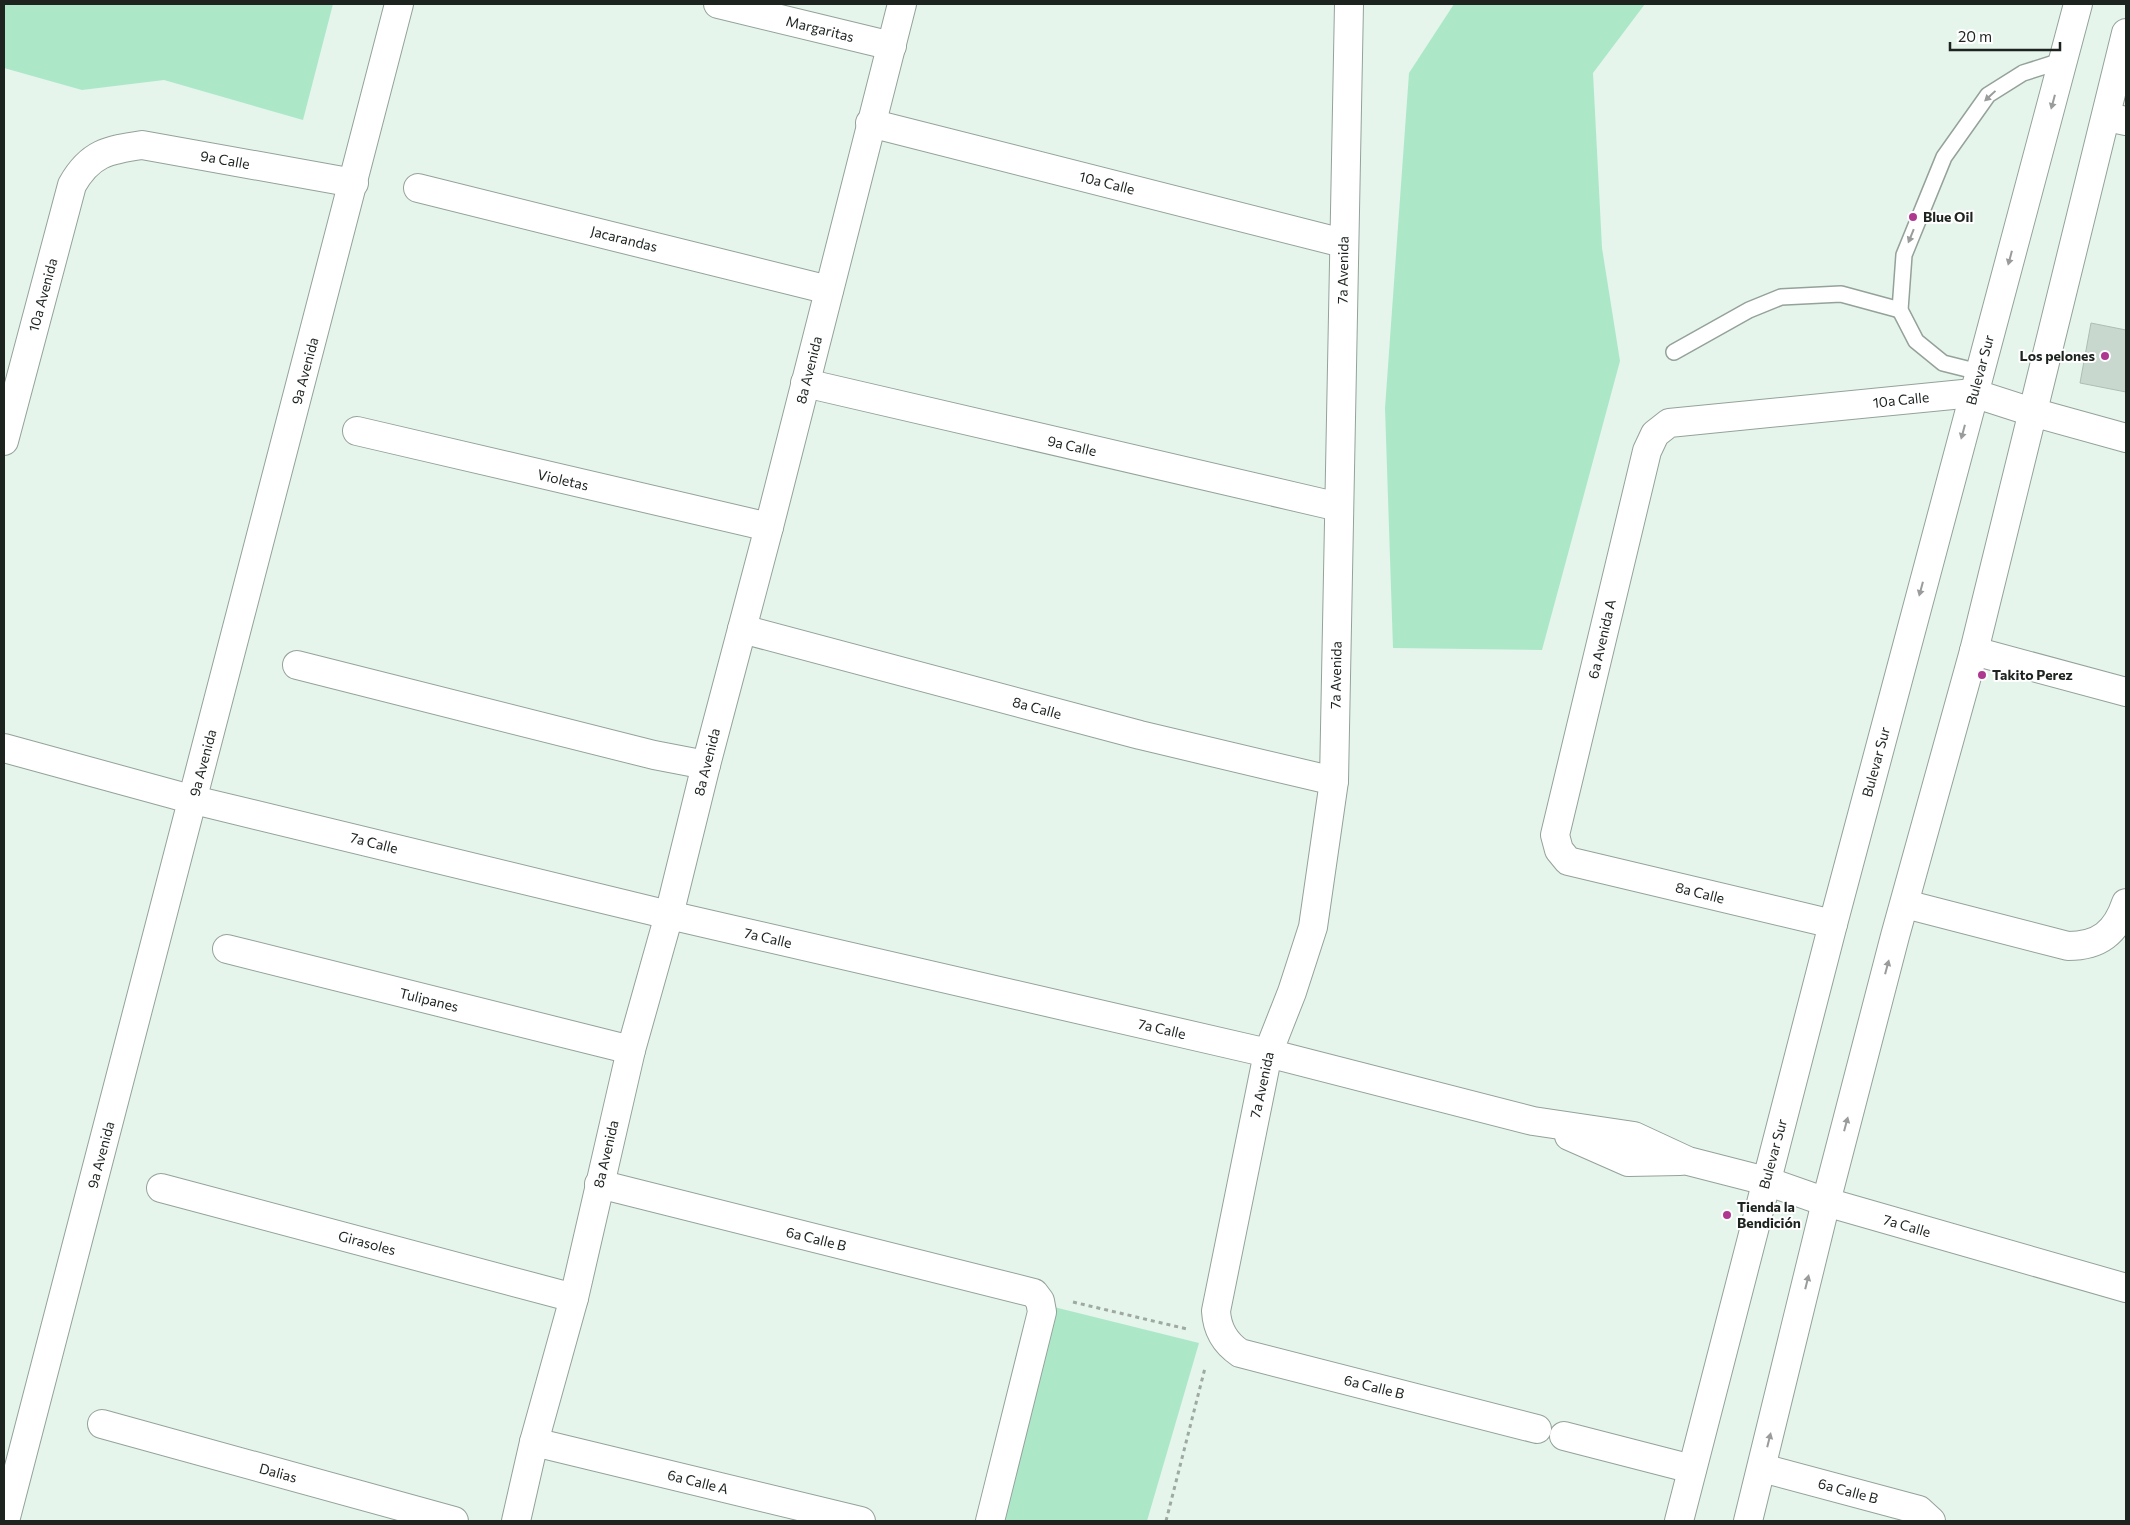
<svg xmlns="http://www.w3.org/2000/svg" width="2130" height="1525" viewBox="0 0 2130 1525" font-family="Commissioner,sans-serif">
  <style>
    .green { fill: #ace8c7 }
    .building { fill: #c9d8cf; stroke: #afbeb5 }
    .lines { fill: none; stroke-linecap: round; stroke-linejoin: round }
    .service-casing { stroke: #94a29a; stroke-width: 18 }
    .minor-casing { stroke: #94a29a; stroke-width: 30 }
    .secondary-casing { stroke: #94a29a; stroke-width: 30 }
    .path { stroke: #9da9a2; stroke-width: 3; stroke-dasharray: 4 4; stroke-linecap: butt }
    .service { stroke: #fff; stroke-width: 15 }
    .minor { stroke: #fff; stroke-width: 28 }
    .secondary { stroke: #fff; stroke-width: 28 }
    .oneway { fill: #999c9a }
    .poi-dot { fill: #ae3890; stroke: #fff; stroke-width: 2 }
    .labels { text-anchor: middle; stroke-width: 4; stroke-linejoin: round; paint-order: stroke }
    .street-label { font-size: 14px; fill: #1d231f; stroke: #fff }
    .poi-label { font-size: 14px; font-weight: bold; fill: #1d231f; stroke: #fff; text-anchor: start }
  </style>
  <rect width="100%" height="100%" fill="#e5f5ec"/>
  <g class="green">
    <polygon points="4,4 333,4 303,120 164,80 82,90 4,68"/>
    <polygon points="1454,4 1645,4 1593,73 1602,248 1620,361 1542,650 1393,648 1385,408 1409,73"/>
    <polygon points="1050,1306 1199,1343 1147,1521 997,1521"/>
  </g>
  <polygon class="building" points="2091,323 2126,330 2126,392 2080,383"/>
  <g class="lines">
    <defs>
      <g id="service">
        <polyline points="1674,352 1749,310 1781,297 1841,294 1900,310"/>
        <polyline points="1979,372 1943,363 1916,341 1900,310 1904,255 1944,157 1988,95 2023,73 2064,60"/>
      </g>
      <g id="minor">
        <polyline points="718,4 892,46"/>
        <path d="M1349 4 1334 781 1313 927 1292 992 1268 1053 1216 1311C1217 1329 1225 1343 1240 1353L1537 1429"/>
        <polyline points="2107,117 2126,121"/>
        <polyline points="870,123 1343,243"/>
        <polyline points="418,188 829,290"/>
        <polyline points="805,383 1339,507"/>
        <polyline points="357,431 769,527"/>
        <path d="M4 441 72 185C90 153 108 150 142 145L354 183"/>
        <polyline points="742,629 1140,735 1334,781"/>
        <polyline points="1974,651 2126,692"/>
        <polyline points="297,665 654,755 706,765"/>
        <polyline points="4,748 194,800 669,915 1268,1053 1533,1121 1634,1136 1688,1161 1766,1181 1826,1202 2126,1288"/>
        <path d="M1905 904 2068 946C2099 946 2116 933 2126 903"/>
        <polyline points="1833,924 1568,861 1559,850 1555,835 1647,451 1655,434 1669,423 1973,393 2032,412 2126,438"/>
        <polyline points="227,949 631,1050"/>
        <polyline points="1569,1136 1628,1162 1680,1161"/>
        <polyline points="599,1184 1034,1293 1040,1301 1042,1312 990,1521"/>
        <polyline points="161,1188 574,1298"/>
        <polyline points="102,1424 454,1521"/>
        <polyline points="1564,1436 1692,1469"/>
        <polyline points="534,1442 861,1521"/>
        <polyline points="1762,1468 1919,1510 1931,1521"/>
        <polyline points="5,1521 399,4"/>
        <polyline points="516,1521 534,1442 574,1298 631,1050 669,915 706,765 769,527 902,4"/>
      </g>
      <g id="secondary">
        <polyline points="1679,1521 1833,924 2078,4"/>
        <polyline points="1748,1521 1826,1202 1895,936 1974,651 2126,33"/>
      </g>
    </defs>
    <use href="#service" class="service-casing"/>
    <use href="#minor" class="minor-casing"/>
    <use href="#secondary" class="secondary-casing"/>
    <g class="path">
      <polyline points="1073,1302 1187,1329"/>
      <polyline points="1166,1521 1205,1368"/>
    </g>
    <use href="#service" class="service"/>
    <use href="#minor" class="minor"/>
    <use href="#secondary" class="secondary"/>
  </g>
  <defs><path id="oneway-solid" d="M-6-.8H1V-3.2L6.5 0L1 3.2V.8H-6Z" transform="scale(1.25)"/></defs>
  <g class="oneway">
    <use href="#oneway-solid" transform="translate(1990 96) rotate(137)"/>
    <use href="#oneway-solid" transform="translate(2053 102) rotate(105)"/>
    <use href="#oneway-solid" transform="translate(1911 236) rotate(112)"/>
    <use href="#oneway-solid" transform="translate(2010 258) rotate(105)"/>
    <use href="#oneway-solid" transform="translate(1963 432) rotate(105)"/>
    <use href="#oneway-solid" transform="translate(1921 589) rotate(105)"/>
    <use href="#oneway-solid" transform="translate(1887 967) rotate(-75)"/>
    <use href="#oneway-solid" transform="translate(1846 1124) rotate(-75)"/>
    <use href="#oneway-solid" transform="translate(1807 1282) rotate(-76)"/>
    <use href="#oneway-solid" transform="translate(1769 1440) rotate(-76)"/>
  </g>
  <g class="poi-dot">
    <circle cx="1913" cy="217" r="5"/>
    <circle cx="2105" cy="356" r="5"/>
    <circle cx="1982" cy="675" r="5"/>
    <circle cx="1727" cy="1215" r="5"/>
  </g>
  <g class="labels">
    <g class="street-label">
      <text transform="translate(820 29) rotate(14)" y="5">Margaritas</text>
      <text transform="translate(225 160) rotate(10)" y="5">9a Calle</text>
      <text transform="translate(1107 183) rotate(14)" y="5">10a Calle</text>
      <text transform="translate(624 239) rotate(14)" y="5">Jacarandas</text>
      <text transform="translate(1343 270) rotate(-89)" y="5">7a Avenida</text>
      <text transform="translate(43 295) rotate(-75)" y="5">10a Avenida</text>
      <text transform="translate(809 370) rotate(-76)" y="5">8a Avenida</text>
      <text transform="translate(1980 370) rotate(-75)" y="5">Bulevar Sur</text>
      <text transform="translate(305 371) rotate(-75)" y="5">9a Avenida</text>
      <text transform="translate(1901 400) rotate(-6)" y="5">10a Calle</text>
      <text transform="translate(1072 446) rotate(13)" y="5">9a Calle</text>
      <text transform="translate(563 480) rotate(13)" y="5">Violetas</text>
      <text transform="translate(1602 639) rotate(-77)" y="5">6a Avenida A</text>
      <text transform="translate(1336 675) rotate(-89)" y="5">7a Avenida</text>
      <text transform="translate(1037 708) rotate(15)" y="5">8a Calle</text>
      <text transform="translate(707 762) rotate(-76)" y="5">8a Avenida</text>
      <text transform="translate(1876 762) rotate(-75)" y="5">Bulevar Sur</text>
      <text transform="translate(203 763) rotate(-75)" y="5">9a Avenida</text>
      <text transform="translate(374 843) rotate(14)" y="5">7a Calle</text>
      <text transform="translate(1700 893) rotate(14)" y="5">8a Calle</text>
      <text transform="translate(768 938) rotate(13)" y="5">7a Calle</text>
      <text transform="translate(429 1000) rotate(14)" y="5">Tulipanes</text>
      <text transform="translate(1162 1029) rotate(13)" y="5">7a Calle</text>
      <text transform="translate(1262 1085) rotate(-78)" y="5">7a Avenida</text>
      <text transform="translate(606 1154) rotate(-77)" y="5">8a Avenida</text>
      <text transform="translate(1773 1154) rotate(-75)" y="5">Bulevar Sur</text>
      <text transform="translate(101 1155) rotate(-75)" y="5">9a Avenida</text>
      <text transform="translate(1907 1226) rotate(16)" y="5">7a Calle</text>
      <text transform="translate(816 1239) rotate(14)" y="5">6a Calle B</text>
      <text transform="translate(367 1243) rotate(15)" y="5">Girasoles</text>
      <text transform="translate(1374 1387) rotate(14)" y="5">6a Calle B</text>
      <text transform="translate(278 1473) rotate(15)" y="5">Dalias</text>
      <text transform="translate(698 1482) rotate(14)" y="5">6a Calle A</text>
      <text transform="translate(1848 1491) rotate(15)" y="5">6a Calle B</text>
    </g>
    <g class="poi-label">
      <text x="1923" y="222">Blue Oil</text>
      <text x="2095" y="361" text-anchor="end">Los pelones</text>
      <text x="1992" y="680">Takito Perez</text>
      <text x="1737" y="1212">Tienda la<tspan x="1737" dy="16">Bendición</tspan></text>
    </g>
  </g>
  <rect width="2130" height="1525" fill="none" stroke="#1d231f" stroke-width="10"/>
  <path d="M1950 42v8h110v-8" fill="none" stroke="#1d231f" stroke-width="2.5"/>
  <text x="1958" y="42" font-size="15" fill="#1d231f" stroke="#ffffff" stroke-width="4" paint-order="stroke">20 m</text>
</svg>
